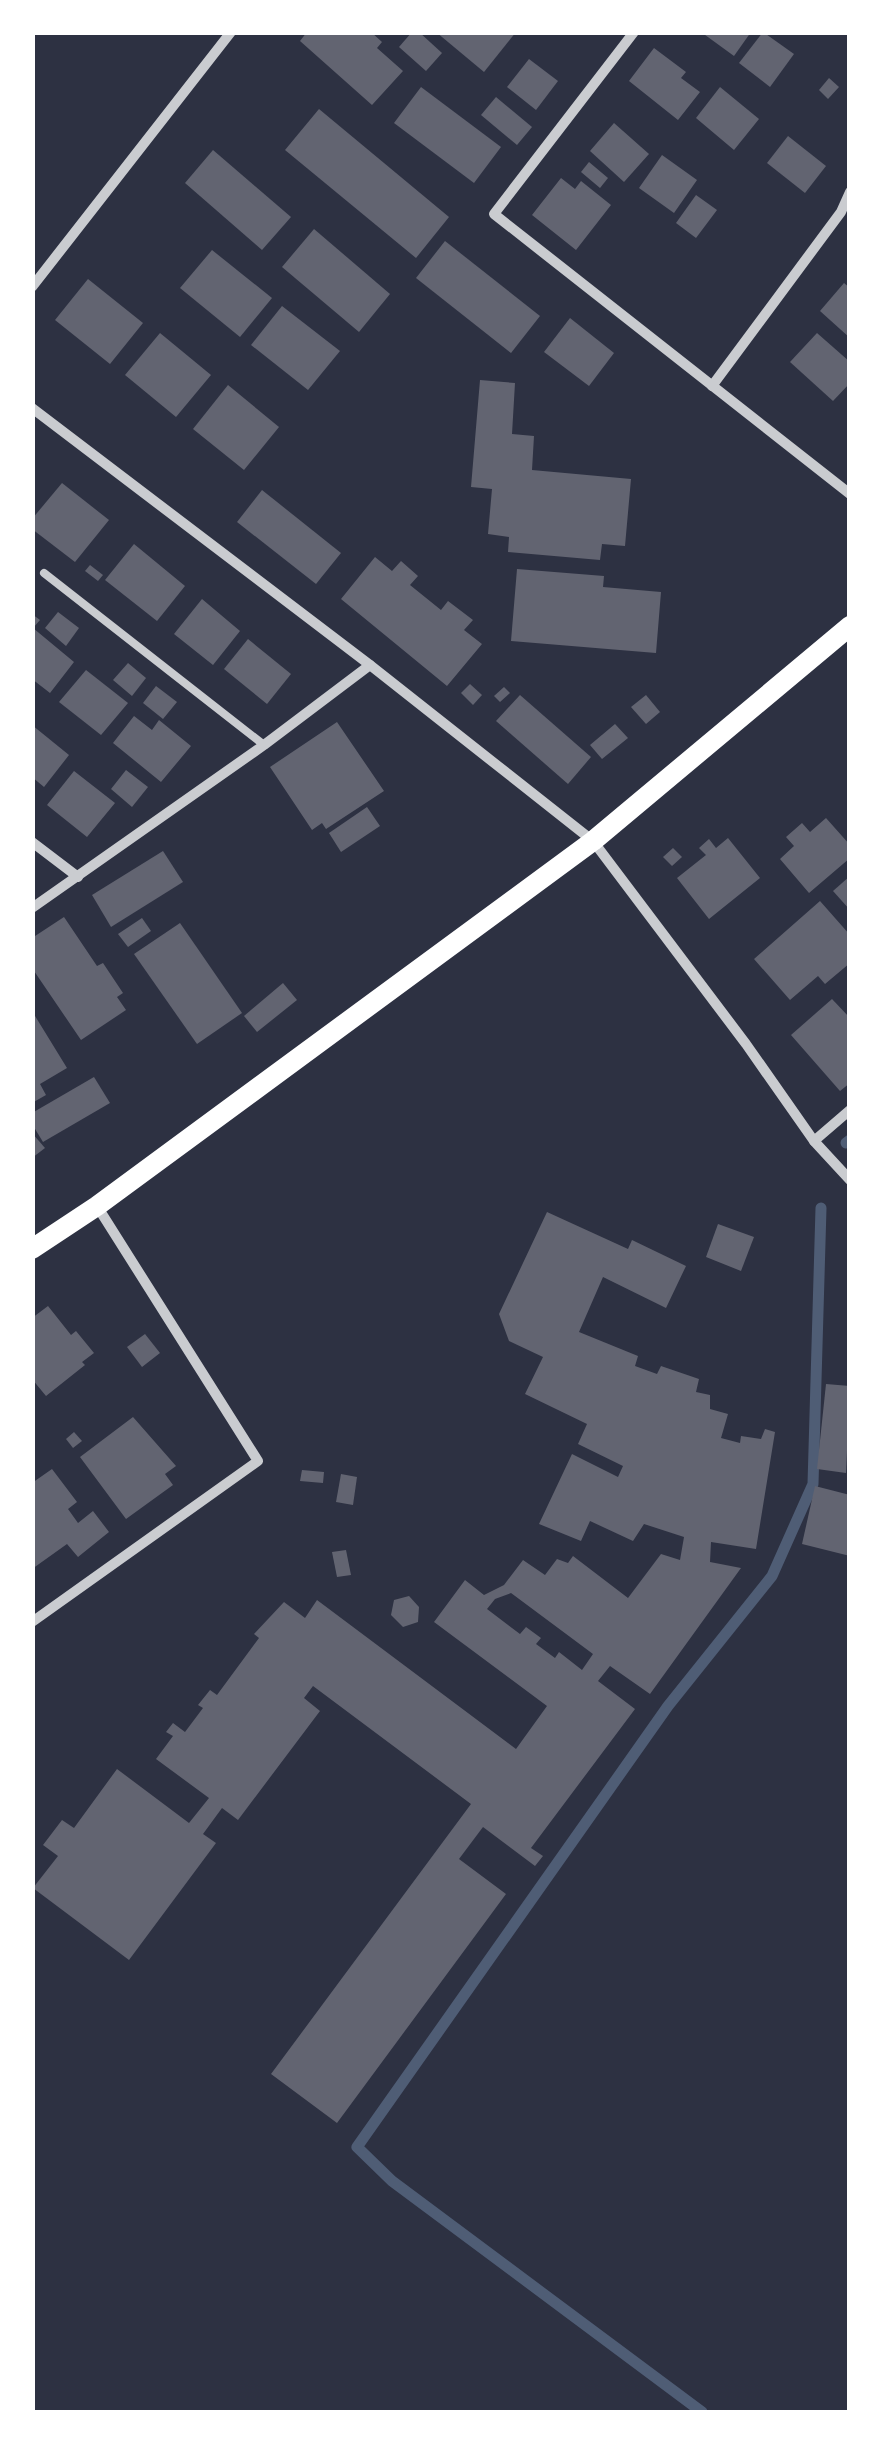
<svg xmlns="http://www.w3.org/2000/svg" width="882" height="2445" font-family="'Asap Condensed',sans-serif">
<rect width="100%" height="100%" fill="#2d3142"/>
<g fill="none" stroke-linecap="round" stroke-linejoin="round">
<g stroke="#4f5d75" stroke-width="11">
<polyline points="846,1143 850,1140"/>
<polyline points="702,2412 392,2181 357,2147 668,1706 772,1576 813,1484 821,1208"/>
</g>
</g>
<g fill="#626471" fill-rule="evenodd">
<polygon points="307,32 371,32 382,42 377,48 403,71 372,105 300,41"/>
<polygon points="412,32 419,32 442,53 426,71 399,47"/>
<polygon points="436,32 516,32 484,72"/>
<polygon points="701,32 751,32 734,56"/>
<polygon points="763,32 794,54 770,87 739,63"/>
<polygon points="654,48 686,72 681,78 700,92 678,120 629,81"/>
<polygon points="529,59 558,81 536,110 507,87"/>
<polygon points="829,78 839,87 828,99 819,90"/>
<polygon points="421,87 501,147 474,183 394,123"/>
<polygon points="720,87 759,119 734,150 696,118"/>
<polygon points="496,97 532,127 517,145 481,115"/>
<polygon points="319,109 449,217 416,258 285,150"/>
<polygon points="614,123 649,154 624,182 590,151"/>
<polygon points="788,136 826,166 805,193 767,163"/>
<polygon points="213,150 291,217 262,250 185,183"/>
<polygon points="662,155 697,180 674,213 639,188"/>
<polygon points="589,162 608,178 600,188 581,172"/>
<polygon points="561,178 575,189 581,181 611,205 576,250 532,215"/>
<polygon points="696,195 717,210 696,238 676,223"/>
<polygon points="314,229 390,294 359,332 282,267"/>
<polygon points="445,241 540,316 511,353 416,278"/>
<polygon points="212,250 272,298 240,337 180,288"/>
<polygon points="88,279 143,323 110,364 55,320"/>
<polygon points="844,283 850,288 850,338 820,311"/>
<polygon points="282,306 340,351 308,390 251,345"/>
<polygon points="570,318 614,353 589,386 544,352"/>
<polygon points="160,333 211,375 176,417 125,375"/>
<polygon points="817,333 850,362 850,383 833,401 790,362"/>
<polygon points="480,380 515,383 512,434 534,436 532,470 631,479 625,546 602,544 600,560 508,552 509,537 488,534 492,489 471,487"/>
<polygon points="228,385 279,427 244,470 193,429"/>
<polygon points="62,483 109,520 75,562 32,529 32,519"/>
<polygon points="262,490 341,553 316,584 237,522"/>
<polygon points="134,544 185,586 157,621 105,580"/>
<polygon points="375,557 392,571 401,561 418,576 410,585 441,610 448,601 473,620 464,630 482,644 447,686 341,599"/>
<polygon points="90,565 103,575 98,581 85,571"/>
<polygon points="517,569 604,576 603,587 661,592 656,653 511,641"/>
<polygon points="202,599 240,631 213,665 174,634"/>
<polygon points="58,612 79,628 66,646 45,628"/>
<polygon points="32,614 40,620 33,628 74,662 50,693 32,679"/>
<polygon points="248,639 291,674 267,704 224,669"/>
<polygon points="128,663 146,678 132,696 113,680"/>
<polygon points="86,670 128,703 101,735 59,702"/>
<polygon points="470,684 482,695 473,705 461,693"/>
<polygon points="156,686 177,702 163,719 143,703"/>
<polygon points="504,687 510,693 500,702 494,696"/>
<polygon points="520,695 591,757 568,784 496,721"/>
<polygon points="646,695 660,712 646,724 631,707"/>
<polygon points="134,716 152,730 159,720 191,746 161,782 113,743"/>
<polygon points="337,722 384,791 326,829 322,823 312,830 270,767"/>
<polygon points="615,724 628,738 602,759 590,745"/>
<polygon points="32,725 69,755 44,787 32,777"/>
<polygon points="126,770 148,787 132,807 111,789"/>
<polygon points="74,771 115,803 87,837 47,805"/>
<polygon points="367,807 380,826 341,852 329,833"/>
<polygon points="826,818 850,845 850,858 809,893 780,859 794,846 786,837 802,823 810,832"/>
<polygon points="728,838 760,878 709,919 677,878 706,855 699,848 709,839 716,848"/>
<polygon points="673,848 682,857 672,866 663,857"/>
<polygon points="163,851 183,882 111,927 92,895"/>
<polygon points="850,876 850,910 833,891"/>
<polygon points="820,901 850,935 850,963 825,984 818,976 790,1000 754,959"/>
<polygon points="64,917 97,966 103,963 123,993 117,997 126,1010 81,1040 32,968 32,938"/>
<polygon points="142,918 151,931 128,947 118,934"/>
<polygon points="180,923 242,1013 197,1044 134,954"/>
<polygon points="283,983 297,1000 257,1032 244,1016"/>
<polygon points="832,999 850,1018 850,1083 840,1091 791,1035"/>
<polygon points="32,1011 67,1068 40,1084 46,1095 32,1103"/>
<polygon points="94,1077 110,1103 43,1142 32,1124 32,1113"/>
<polygon points="32,1133 45,1148 32,1158"/>
<path d="M 547,1212 L 628,1249 L 632,1240 L 686,1266 L 666,1308 L 603,1277 L 579,1332 L 638,1356 L 635,1366 L 657,1374 L 661,1366 L 699,1379 L 696,1392 L 710,1395 L 710,1409 L 728,1414 L 721,1438 L 740,1443 L 741,1436 L 761,1439 L 765,1429 L 775,1432 L 756,1549 L 711,1542 L 710,1562 L 741,1568 L 650,1694 L 610,1666 L 598,1681 L 635,1709 L 531,1848 L 543,1856 L 535,1866 L 483,1827 L 459,1859 L 506,1894 L 337,2123 L 271,2074 L 471,1804 L 313,1686 L 304,1698 L 320,1711 L 238,1820 L 222,1808 L 203,1834 L 216,1843 L 129,1960 L 33,1888 L 58,1856 L 43,1845 L 62,1820 L 74,1828 L 117,1769 L 189,1823 L 209,1798 L 156,1759 L 173,1736 L 166,1732 L 173,1723 L 185,1732 L 203,1708 L 198,1705 L 210,1690 L 217,1695 L 259,1638 L 254,1634 L 284,1602 L 305,1618 L 317,1600 L 516,1749 L 547,1706 L 434,1622 L 465,1580 L 484,1595 L 504,1585 L 523,1560 L 545,1575 L 557,1559 L 568,1563 L 573,1556 L 628,1598 L 661,1554 L 680,1560 L 684,1537 L 644,1524 L 633,1541 L 590,1521 L 581,1541 L 539,1524 L 572,1454 L 618,1477 L 623,1466 L 578,1444 L 587,1424 L 525,1394 L 543,1357 L 509,1341 L 499,1314 ZM 511,1593 L 593,1654 L 582,1670 L 559,1652 L 555,1658 L 536,1644 L 541,1638 L 526,1627 L 520,1634 L 487,1609 L 495,1599 Z"/>
<polygon points="718,1224 754,1237 741,1271 706,1257"/>
<polygon points="48,1306 71,1335 76,1331 94,1353 82,1362 85,1365 46,1396 32,1379 32,1318"/>
<polygon points="145,1334 160,1353 142,1367 127,1347"/>
<polygon points="826,1384 850,1386 846,1473 817,1469"/>
<polygon points="133,1417 176,1466 165,1474 173,1485 126,1519 80,1457"/>
<polygon points="74,1432 82,1441 73,1448 66,1439"/>
<polygon points="52,1469 77,1502 68,1509 78,1523 93,1511 109,1532 78,1557 67,1544 32,1569 32,1483"/>
<polygon points="302,1470 324,1472 323,1483 300,1481"/>
<polygon points="341,1474 357,1477 353,1505 336,1502"/>
<polygon points="815,1486 850,1495 850,1556 802,1544"/>
<polygon points="346,1550 351,1575 337,1577 332,1552"/>
<polygon points="409,1596 419,1607 418,1622 403,1627 391,1615 394,1600"/>
</g>
<g fill="none" stroke-linecap="round" stroke-linejoin="round">
<polyline stroke="#caccd0" stroke-width="8" points="44,573 264,745"/>
<g stroke="#caccd0" stroke-width="10">
<polyline points="634,32 494,214 850,494"/>
<polyline points="32,287 231,32"/>
<polyline points="712,386 841,212 850,192"/>
<polyline points="32,408 370,665 593,841 746,1044 814,1141 850,1180"/>
<polyline points="32,842 78,877"/>
<polyline points="32,908 264,745 370,665"/>
<polyline points="814,1141 850,1110"/>
<polyline points="32,1622 258,1461 97,1206"/>
</g>
<polyline stroke="#fff" stroke-width="20" points="32,1249 97,1206 593,841 850,626"/>
</g>
<rect width="882" height="2445" fill="none" stroke="#ffffff" stroke-width="70"/>
</svg>
